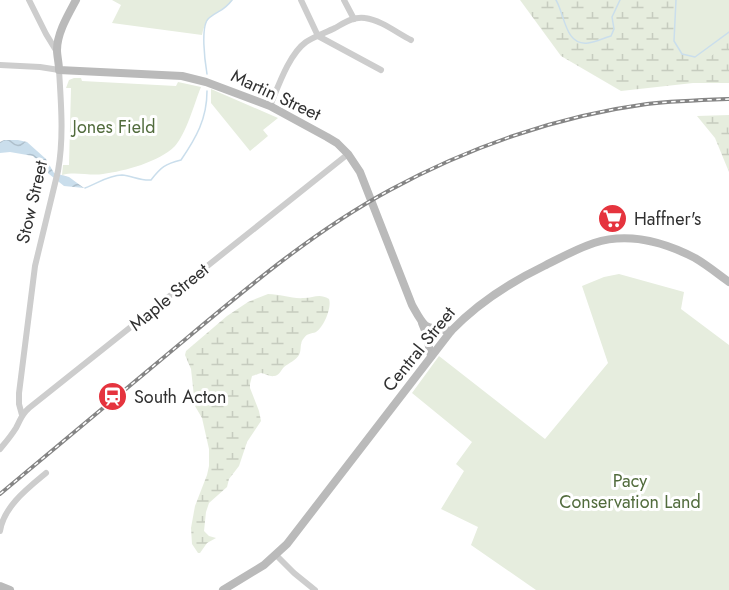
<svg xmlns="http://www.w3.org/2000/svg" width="729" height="590" font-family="Jost,sans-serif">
<defs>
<pattern id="wetland-marsh" width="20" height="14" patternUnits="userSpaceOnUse" patternTransform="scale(1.5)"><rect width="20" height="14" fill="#e6edde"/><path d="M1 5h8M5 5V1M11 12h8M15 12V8" fill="none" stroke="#c6ccbf"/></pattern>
<pattern id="water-waves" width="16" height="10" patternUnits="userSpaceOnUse" patternTransform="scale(1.5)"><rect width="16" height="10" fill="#cadeec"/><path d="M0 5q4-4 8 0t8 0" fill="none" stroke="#aebfcb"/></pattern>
</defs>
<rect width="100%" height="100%" fill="#fff"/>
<g fill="url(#wetland-marsh)">
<polygon points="520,0 729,0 729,83 693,83 621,91 561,56"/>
<polygon points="729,115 729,172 715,138 697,116"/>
<path d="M 268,294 C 280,294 292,299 304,298 C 314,298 319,293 329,299 C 332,307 324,327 316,332 C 311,334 307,333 304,338 C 299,343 302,350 299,355 C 296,360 289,363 284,367 C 281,370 279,376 274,376 C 270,377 264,373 261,373 L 252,376 L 250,384 L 250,388 L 259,411 L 261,421 L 247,442 L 239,466 L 229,479 L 227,487 L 209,503 L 206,512 L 204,531 L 209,536 L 216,538 L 207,543 L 200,553 L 198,553 L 192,544 L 191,528 L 195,506 L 207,475 L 209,466 L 209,449 L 202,418 L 195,406 L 191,369 L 185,355 L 186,351 L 227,316 L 248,302 Z"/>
</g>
<g fill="#e6edde">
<path d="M 112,0 L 233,0 C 219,15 207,11 202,35 L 112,23 L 121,5 Z"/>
<polygon points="673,0 729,0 729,32 716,52 709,58 702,60 685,56 679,52 674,46 676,15"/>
<path d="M 74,78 L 81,78 L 82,81 L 176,86 L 178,82 L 201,87 C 194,104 187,132 175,146 C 159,162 125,171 103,174 C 89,176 75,171 62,175 L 63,165 L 69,165 L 71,88 L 66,88 L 69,80 Z"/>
<polygon points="211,89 278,118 263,130 268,136 250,151 211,103"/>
<polygon points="619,274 684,292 681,309 729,345 729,590 536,590 471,545 478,527 441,509 464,471 456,464 472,442 412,393 439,356 545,439 608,363 582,286 604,277"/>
</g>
<polygon fill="url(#water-waves)" points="4,140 18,140 27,142 46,159 54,173 69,177 84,188 64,186 44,170 37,160 33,156 10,152 0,153 0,142"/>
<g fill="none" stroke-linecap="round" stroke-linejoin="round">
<g stroke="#cadeec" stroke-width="1.5">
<path d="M 556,0 C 565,15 565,46 588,43 C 595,42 604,38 611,36 L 614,29 L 612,17 L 620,0"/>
<polyline points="676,0 674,41 682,54 695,57 729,32"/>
<path d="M 207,74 C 205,62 200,25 209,18 C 219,10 224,11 232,0"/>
<path d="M 85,188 C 97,184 108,175 122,175 C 132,176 141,181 151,180 C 161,167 165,164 181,160 C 196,138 207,119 207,91"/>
</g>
<g stroke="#cdcdcd" stroke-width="6">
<polyline points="29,0 46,34 57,52"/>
<polyline points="301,0 318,36"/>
<polyline points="344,0 354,19"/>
<polyline points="318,36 381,70"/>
<path d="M 0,65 L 40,67 L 59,70 C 61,103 64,138 58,171 L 35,266 L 19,393 L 19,404 L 22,415"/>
<path d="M 270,106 C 278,87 289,54 306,42 C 315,36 325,33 335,28 C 344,23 354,16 365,18 C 381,20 397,33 411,40"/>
<path d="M 0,449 C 6,442 11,436 16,428 C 21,419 21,415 29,408 L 348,154"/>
<path d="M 0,531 C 4,506 28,488 46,473"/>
<polyline points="276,555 294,573 315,590"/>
</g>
<g stroke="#bababa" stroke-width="8">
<path d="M 76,0 C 68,15 57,33 57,50 C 57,56 59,63 59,70 L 182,76 L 206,82 L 270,106 L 327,137 L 337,143 L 348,154 L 360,172 L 412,305 C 426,330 423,327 451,331"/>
<polyline points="422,323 426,333 431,356"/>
<polyline points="0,586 10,590"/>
<path d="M 223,590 L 264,565 L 287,544 L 451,331 C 478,303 509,283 544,266 C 560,258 576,249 594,243 C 628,232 664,242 695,258 C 707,265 718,274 729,282"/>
</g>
<defs>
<path id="rail" d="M 0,494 C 60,444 121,393 181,343 C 248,287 314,231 390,190 C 469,147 558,116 647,104 C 674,101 702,100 729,99"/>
</defs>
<use href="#rail" stroke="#858585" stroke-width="4"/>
<use href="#rail" stroke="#fff" stroke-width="1.5" stroke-dasharray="4.5" stroke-linecap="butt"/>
</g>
<defs>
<symbol id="supermarket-disc" viewBox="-11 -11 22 22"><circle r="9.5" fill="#e5343e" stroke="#fff"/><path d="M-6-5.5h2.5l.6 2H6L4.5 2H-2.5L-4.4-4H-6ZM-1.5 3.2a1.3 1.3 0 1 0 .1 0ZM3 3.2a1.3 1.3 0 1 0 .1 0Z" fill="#fff"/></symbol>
<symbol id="station-disc" viewBox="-11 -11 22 22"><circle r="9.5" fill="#e5343e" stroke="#fff"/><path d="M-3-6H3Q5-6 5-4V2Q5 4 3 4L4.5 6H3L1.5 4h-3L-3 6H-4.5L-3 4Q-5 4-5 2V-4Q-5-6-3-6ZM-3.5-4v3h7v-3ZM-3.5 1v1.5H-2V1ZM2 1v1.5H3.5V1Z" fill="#fff"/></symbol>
</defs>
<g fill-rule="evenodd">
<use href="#supermarket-disc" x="596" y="202" width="33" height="33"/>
<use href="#station-disc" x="96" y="380" width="33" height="33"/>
</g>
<g text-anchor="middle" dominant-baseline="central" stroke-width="6" stroke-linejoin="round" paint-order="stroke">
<g font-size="18" fill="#303030" stroke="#fff">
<text transform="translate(276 95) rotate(25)">Martin Street</text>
<text transform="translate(32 202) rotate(-77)">Stow Street</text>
<text transform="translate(169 297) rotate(-39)">Maple Street</text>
<text transform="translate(419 349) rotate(-51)">Central Street</text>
</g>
<g font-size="18" fill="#526c3d" stroke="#fff">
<text x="114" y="127">Jones Field</text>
<text x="630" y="481">Pacy<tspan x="630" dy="21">Conservation Land</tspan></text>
</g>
<g font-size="18" fill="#303030" stroke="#fff" text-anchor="start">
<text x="634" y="219">Haffner's</text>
<text x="134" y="397">South Acton</text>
</g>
</g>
</svg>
